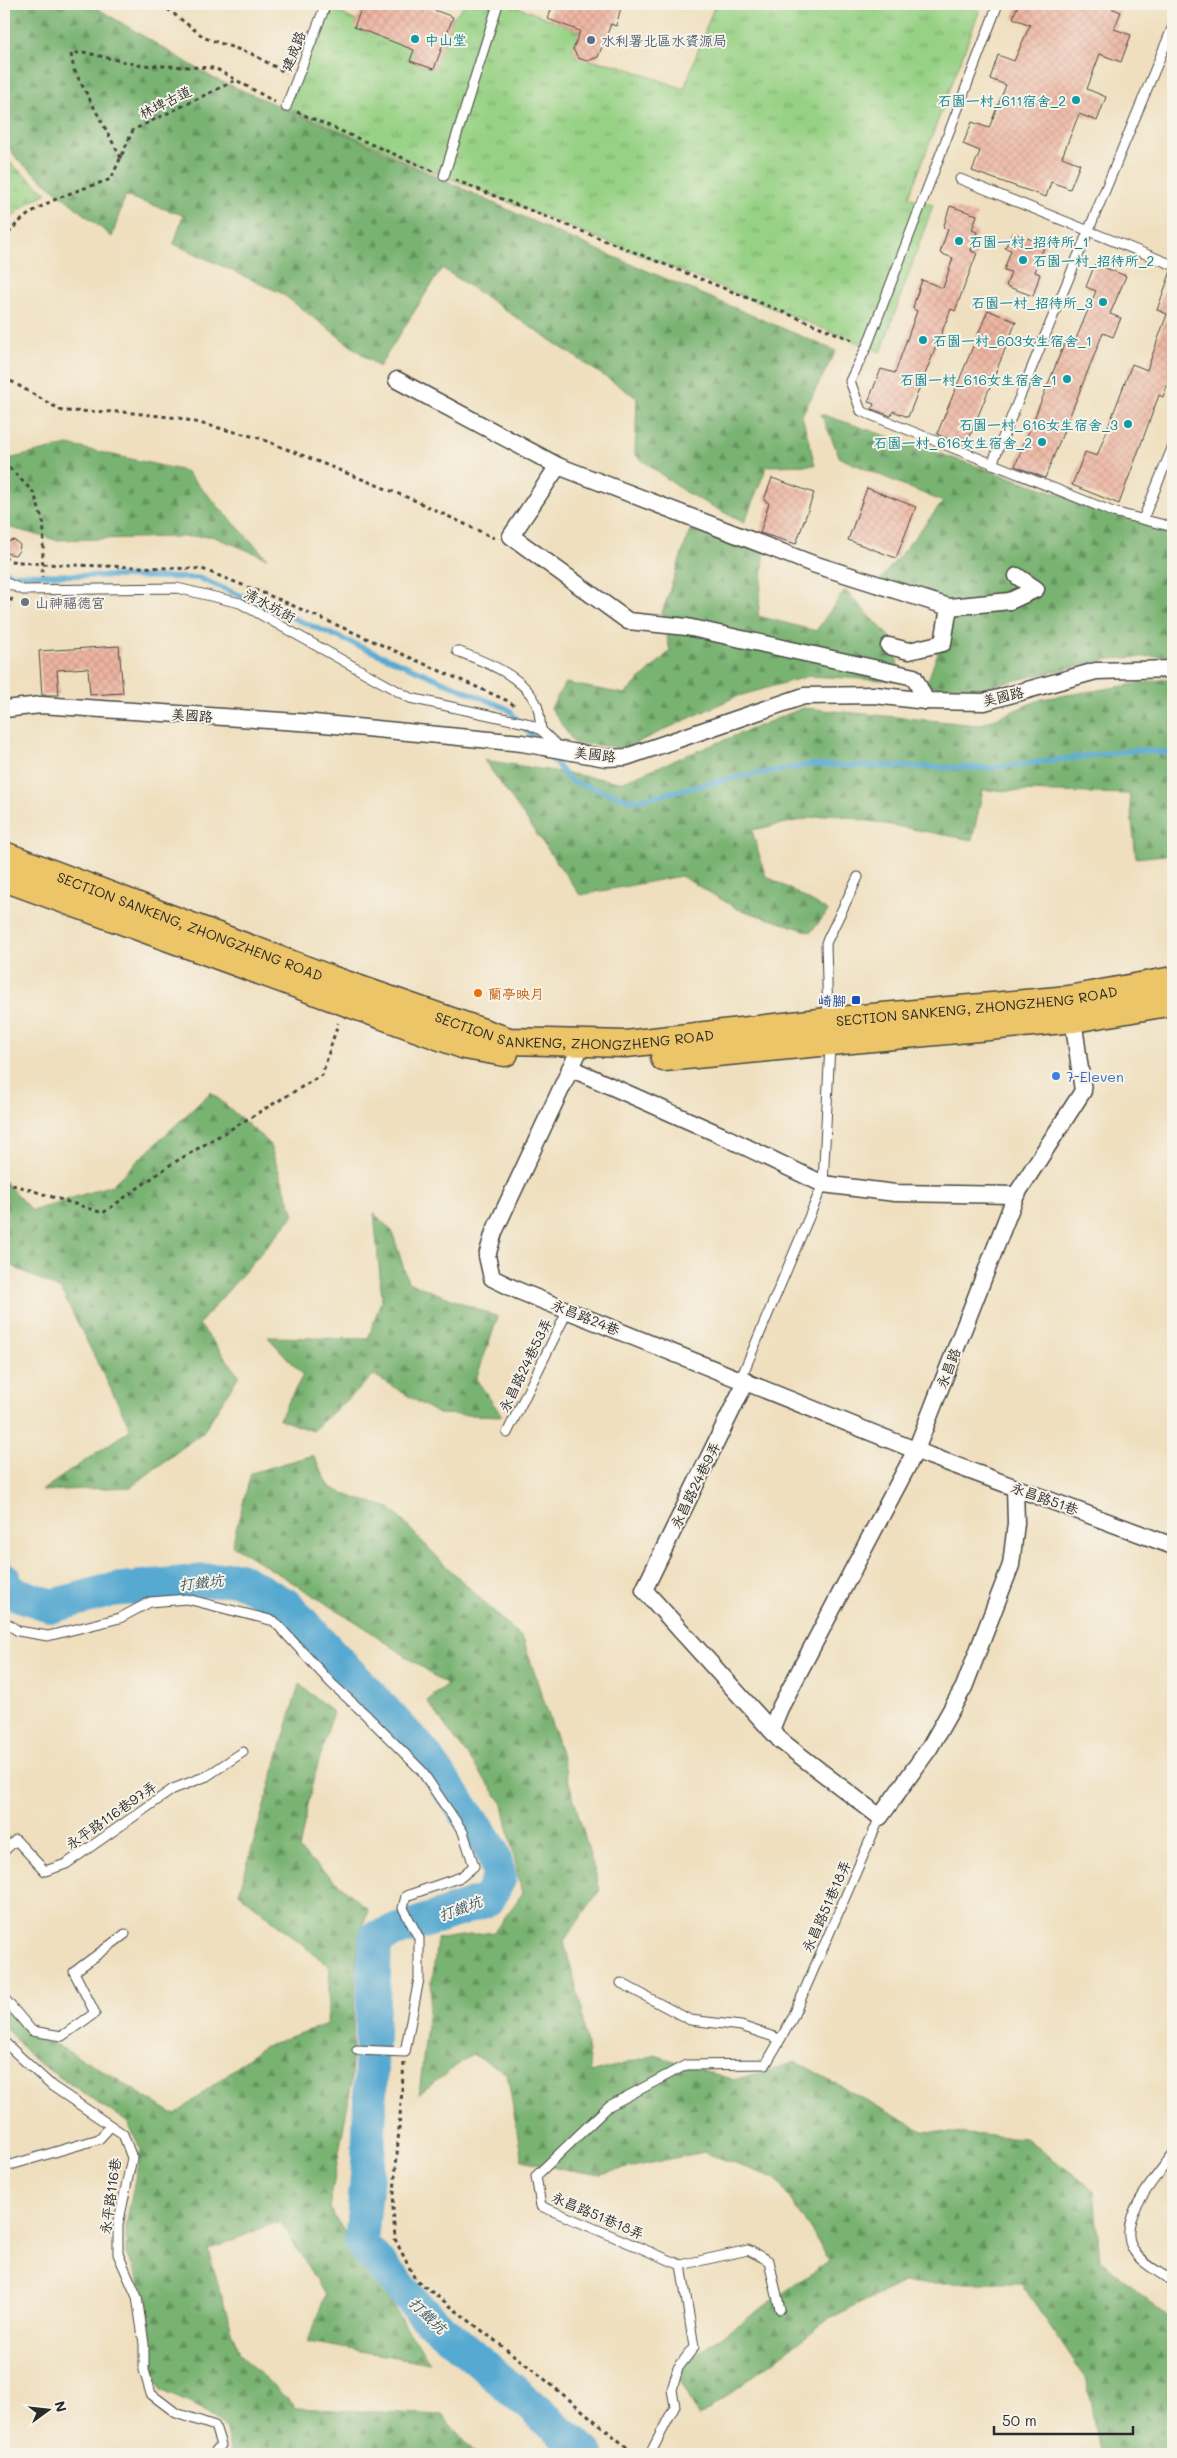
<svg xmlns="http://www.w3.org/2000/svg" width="1177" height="2458" font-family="Mali,'LXGW WenKai TC',sans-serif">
<defs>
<pattern id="grass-tufts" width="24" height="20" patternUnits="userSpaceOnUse" patternTransform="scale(1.25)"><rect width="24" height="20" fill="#97d185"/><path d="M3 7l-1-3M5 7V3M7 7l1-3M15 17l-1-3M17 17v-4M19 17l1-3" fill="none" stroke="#7baa6d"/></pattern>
<pattern id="forest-firs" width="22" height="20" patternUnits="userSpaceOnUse" patternTransform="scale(1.25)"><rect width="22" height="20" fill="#79b372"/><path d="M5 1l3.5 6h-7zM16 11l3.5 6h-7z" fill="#63925e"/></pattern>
<pattern id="wetland-marsh" width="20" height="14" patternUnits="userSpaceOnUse" patternTransform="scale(1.25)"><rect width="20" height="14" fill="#97d185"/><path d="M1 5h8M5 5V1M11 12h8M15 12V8" fill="none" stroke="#7baa6d"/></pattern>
<pattern id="building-cross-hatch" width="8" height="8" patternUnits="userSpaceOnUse" patternTransform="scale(1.25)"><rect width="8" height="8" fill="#eeb4a0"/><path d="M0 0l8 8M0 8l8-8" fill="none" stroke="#cc9b8a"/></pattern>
</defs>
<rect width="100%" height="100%" fill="#f7f3e8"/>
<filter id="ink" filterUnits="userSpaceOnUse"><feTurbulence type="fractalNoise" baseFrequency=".02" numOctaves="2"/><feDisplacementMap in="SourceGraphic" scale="10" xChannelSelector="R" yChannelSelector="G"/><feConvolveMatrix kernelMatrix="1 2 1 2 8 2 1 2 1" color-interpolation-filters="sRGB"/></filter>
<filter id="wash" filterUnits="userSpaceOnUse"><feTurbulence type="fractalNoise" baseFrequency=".0096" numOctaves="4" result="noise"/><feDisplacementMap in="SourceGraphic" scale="20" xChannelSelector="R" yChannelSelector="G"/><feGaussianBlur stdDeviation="1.12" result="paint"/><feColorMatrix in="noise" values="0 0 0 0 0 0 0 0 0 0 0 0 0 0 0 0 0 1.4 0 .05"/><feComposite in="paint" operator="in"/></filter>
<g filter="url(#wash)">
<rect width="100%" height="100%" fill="#efdfbe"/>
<polygon fill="url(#grass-tufts)" stroke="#617e58" points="466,4 510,4 580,31 573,49 578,58 618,65 684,89 715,4 982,4 909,197 933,205 881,352 432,171 286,107 326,6 414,50 411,61 433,69 453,17"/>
<g fill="url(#forest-firs)" stroke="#526f4e">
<polygon points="4,4 90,4 213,78 354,138 558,233 836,351 802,415 815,465 767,466 744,523 685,492 635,455 637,398 442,268 379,367 281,293 174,244 183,215 125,196 112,237 18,160 4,141"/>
<polygon points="821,414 1173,532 1173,655 1110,659 985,687 926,686 951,615 880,580 943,502 840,458"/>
<polygon points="68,445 185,471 267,558 212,536 56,540 4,526 4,460"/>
<polygon points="690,530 765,549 758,616 816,631 845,590 893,640 901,681 809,676 735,697 625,748 574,743 551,708 565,683 625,694 670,651 662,613"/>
<polygon points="1173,678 1173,854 1136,858 1129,794 983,790 972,840 831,814 752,830 765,875 828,911 811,932 738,909 681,876 580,895 484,760 621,782 803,708 979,725 1042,699"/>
<polygon points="211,1092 269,1143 294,1215 199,1324 239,1375 203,1432 131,1487 41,1491 131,1429 61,1290 4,1262 4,1181 32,1211 112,1185"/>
<polygon points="374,1213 392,1231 408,1282 498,1317 476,1379 502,1416 438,1414 374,1375 312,1431 279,1419 303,1375 268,1337 368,1339 382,1298"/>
<polygon points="313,1455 330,1487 355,1498 390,1508 443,1563 523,1639 557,1740 600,1890 564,1941 580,2002 591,2073 655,2055 734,2080 797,2062 922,2131 1025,2138 1094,2190 1100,2260 1173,2322 1173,2454 1099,2454 1087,2381 1021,2283 903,2283 830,2318 699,2417 675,2369 830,2260 777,2179 703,2152 600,2174 569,2171 522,2160 507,2073 472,2054 419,2094 437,1939 494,1932 522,1894 503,1804 427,1701 447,1685 361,1625 232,1545 251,1473"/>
<polygon points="299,1684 333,1712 312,1785 299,1850 368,1909 357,1948 351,2086 329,2208 430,2363 308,2342 325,2295 280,2221 208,2250 239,2354 297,2408 442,2415 476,2454 231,2454 225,2427 202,2409 161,2390 154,2373 148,2300 126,2253 126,2224 141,2149 127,2122 34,2060 4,2026 4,2008 29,2034 54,2044 87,2061 175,2115 262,2047 327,2024 330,1967 239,1893"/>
</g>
<polygon fill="url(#wetland-marsh)" stroke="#617e58" points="4,155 12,165 47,193 30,202 4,224"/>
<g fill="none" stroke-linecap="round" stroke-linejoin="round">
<g stroke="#56a9d1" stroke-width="5.5">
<polyline points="4,569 10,574 199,578 508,709 536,741"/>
<polyline points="544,750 570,781 634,801 737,777 809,765 989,768 1137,750 1173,753"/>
</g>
<polyline stroke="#56a9d1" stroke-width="34" points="4,1579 8,1591 52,1606 112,1590 237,1578 286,1605 422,1751 492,1850 500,1877 488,1900 375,1938 368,2165 361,2243 424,2314 587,2454"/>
</g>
<g id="blocks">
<g fill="url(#building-cross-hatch)">
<polygon points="363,4 418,4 453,17 434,69 410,61 414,50 354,27"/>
<polygon points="553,4 622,4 616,26 611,24 598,57 587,61 578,58 573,49 580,31 548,19"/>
<polygon points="1018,4 1101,4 1121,12 1114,29 1131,35 1121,62 1100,54 1087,89 1106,97 1097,121 1079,114 1062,157 1080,164 1070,189 1051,182 1046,197 972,171 980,151 963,144 972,122 989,128 1006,85 990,79 998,55 1014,61 1030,25 1013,18"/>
<polygon points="950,206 977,215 972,230 977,232 971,251 977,253 955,311 951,309 908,417 893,411 891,416 872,409 874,404 868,402 881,369 895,373 917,311 913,309 915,300 922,280 943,288 953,258 940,253 948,229 943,228"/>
<polygon points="1012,233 1045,244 1035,272 1040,274 1033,296 1006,286 1011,272 1004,270 1011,250 1005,248"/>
<polygon points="1095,264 1126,276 1110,314 1121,318 1113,337 1103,333 1045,478 1015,466 1065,342 1073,346 1096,291 1086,287"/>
<polygon points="1171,271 1173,271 1173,368 1163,397 1159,395 1119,504 1072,485 1085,452 1097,456 1132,364 1147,370 1167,314 1157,310"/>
<polygon points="988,310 1016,322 966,446 937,434"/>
<polygon points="772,478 814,493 796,544 760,533 769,503 764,500"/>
<polygon points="867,488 916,507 896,558 848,540"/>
<polygon points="14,540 20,545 19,551 15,555 5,553 7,542"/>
<polygon points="119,646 123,693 90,695 88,668 57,670 59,695 42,695 39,651"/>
</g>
</g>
</g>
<g filter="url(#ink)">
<use href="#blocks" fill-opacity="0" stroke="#484641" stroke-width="1"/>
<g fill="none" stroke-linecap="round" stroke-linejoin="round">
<defs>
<g id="service">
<polyline points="998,4 867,346 850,381 861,411 1113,512 1173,527"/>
<polyline points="286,107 326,4"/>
<polyline points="444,176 498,4"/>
<polyline points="960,179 1173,265"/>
<polyline points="992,464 1173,26"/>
<polyline points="1143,519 1173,446"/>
<polyline points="4,582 23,590 177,588 240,603 410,698 526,723 541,730 559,747"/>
<path d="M 457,651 C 485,662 521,674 536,703 C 540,711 540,722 541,730"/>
<polyline points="828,1020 826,943 858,877"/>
<polyline points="741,1378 823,1184 830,1045"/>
<polyline points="507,1433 568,1310"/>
<polyline points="4,1621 18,1631 48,1636 120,1618 150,1602 187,1599 274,1621 332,1684 365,1714 421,1770 463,1832 474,1866 461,1877 406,1896 403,1908 419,1938 419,1979 405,2052 357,2050"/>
<polyline points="4,1851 16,1840 45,1871 66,1864 173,1789 207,1776 243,1752"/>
<polyline points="621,1983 690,2020 741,2026 780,2039"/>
<polyline points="4,1998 32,2031 62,2036 95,2013 74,1972 125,1934"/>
<polyline points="4,2042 52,2086 123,2134 132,2158 118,2225 118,2254 137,2297 144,2344 144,2370 151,2394 176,2413 215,2426 221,2445 213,2454"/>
<path d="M 1173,2154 C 1157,2177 1114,2221 1134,2251 C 1142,2264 1161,2273 1173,2282"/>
<polyline points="4,2167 99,2139 111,2126"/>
<polyline points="780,2309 769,2261 748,2250 681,2265 541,2206 536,2176 609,2106 686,2065 766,2064 792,2019 880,1817"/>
<polyline points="650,2454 675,2406 672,2390 678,2368 694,2347 681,2265"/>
</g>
<g id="minor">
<polyline points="397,380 558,466 511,536 628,621 687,627 914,677 926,701"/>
<polyline points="558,466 813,564 949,607 943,643 909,651 889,646"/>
<polyline points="949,607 1010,601 1036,589 1017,576"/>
<polyline points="4,709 41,705 314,723 522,743 606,758 626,757 804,696 875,695 926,701 984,702 1096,671 1173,669"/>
<polyline points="582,1044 494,1232 487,1256 492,1278 519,1291 930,1456 1173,1546"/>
<polyline points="570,1068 723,1136 823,1184 895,1193 1016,1195"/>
<polyline points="746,1381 644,1590 781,1741 880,1817 930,1747 964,1687 1011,1565 1016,1523 1015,1488"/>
<polyline points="771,1730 780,1708 916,1450 1016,1195 1083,1091 1072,1011"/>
</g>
<g id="primary">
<path id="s1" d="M 4,855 L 331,979 L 509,1041 L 626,1044 L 828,1021 L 1069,999 L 1173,980"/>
<polyline points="4,878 465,1046 505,1053"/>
<polyline points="664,1058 1074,1019 1173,1002"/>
</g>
</defs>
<use href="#service" stroke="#484641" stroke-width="11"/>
<use href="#minor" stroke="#484641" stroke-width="19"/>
<use href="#primary" stroke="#484641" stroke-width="29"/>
<g stroke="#484641" stroke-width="3" stroke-dasharray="4 4" stroke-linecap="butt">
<polyline points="161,4 205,38 252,54 286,73"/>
<polyline points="297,112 433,171"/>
<polyline points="121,158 74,70 71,54 83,52 138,65 215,68 236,80"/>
<polyline points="455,180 855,341"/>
<path d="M 4,240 C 26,204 75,192 111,179 L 133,130 L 236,80 L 275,102"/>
<polyline points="4,377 62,411 123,412 179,418 259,438 414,500 494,538"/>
<polyline points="4,462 34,493 44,525 42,577"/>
<polyline points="4,557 10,561 42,564 202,569 278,599 508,701 515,706"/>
<polyline points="4,616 12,598"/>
<polyline points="4,1184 18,1186 103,1213 170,1165 322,1075 338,1023"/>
<polyline points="404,2063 393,2207 395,2239 415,2279 537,2373 635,2454"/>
</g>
<use href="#service" stroke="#fff" stroke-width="9"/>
<use href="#minor" stroke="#fff" stroke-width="16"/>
<use href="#primary" stroke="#edc569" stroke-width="26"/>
</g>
</g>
<g fill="#0f9aa8" stroke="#f7f3e8" stroke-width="2">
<circle cx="415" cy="39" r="5"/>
<circle cx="1076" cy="100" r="5"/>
<circle cx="959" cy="241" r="5"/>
<circle cx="1023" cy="260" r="5"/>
<circle cx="1103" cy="302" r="5"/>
<circle cx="923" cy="340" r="5"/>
<circle cx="1067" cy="379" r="5"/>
<circle cx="1128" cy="424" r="5"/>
<circle cx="1042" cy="442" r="5"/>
</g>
<circle fill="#5c6f8a" stroke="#f7f3e8" stroke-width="2" cx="591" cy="40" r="5"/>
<circle fill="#6b7280" stroke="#f7f3e8" stroke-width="2" cx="25" cy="602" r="5"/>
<circle fill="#e8710a" stroke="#f7f3e8" stroke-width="2" cx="478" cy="993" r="5"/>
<rect fill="#1a4fb4" stroke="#f7f3e8" stroke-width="2" x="851" y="995" width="10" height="10" rx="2.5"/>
<circle fill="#3f7fe0" stroke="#f7f3e8" stroke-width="2" cx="1056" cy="1076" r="5"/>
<g text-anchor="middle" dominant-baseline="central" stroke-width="4" stroke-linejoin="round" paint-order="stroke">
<g font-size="14" fill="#0d838f" stroke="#f7f3e8" text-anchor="end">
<text x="425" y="39" text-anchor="start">中山堂</text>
<text x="1066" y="100">石園一村_611宿舍_2</text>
<text x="969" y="241" text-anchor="start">石園一村_招待所_1</text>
<text x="1033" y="260" text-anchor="start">石園一村_招待所_2</text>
<text x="1093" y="302">石園一村_招待所_3</text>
<text x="933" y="340" text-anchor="start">石園一村_603女生宿舍_1</text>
<text x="1057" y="379">石園一村_616女生宿舍_1</text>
<text x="1118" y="424">石園一村_616女生宿舍_3</text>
<text x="1032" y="442">石園一村_616女生宿舍_2</text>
</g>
<g font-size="14" fill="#4e5e75" stroke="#f7f3e8" text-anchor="start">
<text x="601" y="40">水利署北區水資源局</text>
</g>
<g font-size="14" fill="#2b2b2b" stroke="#f7f3e8">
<text transform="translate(293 51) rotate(-69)">建成路</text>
<text transform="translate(165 102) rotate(-26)">林埤古道</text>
<text transform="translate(270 605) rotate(28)">清水坑街</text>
<text transform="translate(1003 696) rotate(-13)">美國路</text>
<text transform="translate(192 715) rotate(4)">美國路</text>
<text transform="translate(595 754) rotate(7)">美國路</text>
<text stroke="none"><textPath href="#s1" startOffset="199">SECTION SANKENG, ZHONGZHENG ROAD</textPath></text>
<text stroke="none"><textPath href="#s1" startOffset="1008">SECTION SANKENG, ZHONGZHENG ROAD</textPath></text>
<text stroke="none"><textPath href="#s1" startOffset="602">SECTION SANKENG, ZHONGZHENG ROAD</textPath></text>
<text transform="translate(586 1317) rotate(22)">永昌路24巷</text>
<text transform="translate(525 1365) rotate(-64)">永昌路24巷53弄</text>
<text transform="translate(948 1368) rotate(-69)">永昌路</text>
<text transform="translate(695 1485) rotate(-64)">永昌路24巷9弄</text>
<text transform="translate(1045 1498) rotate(20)">永昌路51巷</text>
<text transform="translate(111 1815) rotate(-35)">永平路116巷97弄</text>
<text transform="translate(826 1906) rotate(-66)">永昌路51巷18弄</text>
<text transform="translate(110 2196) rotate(-82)">永平路116巷</text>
<text transform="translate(598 2215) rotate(23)">永昌路51巷18弄</text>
</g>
<g font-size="14" fill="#5b616d" stroke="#f7f3e8" text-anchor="start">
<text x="35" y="602">山神福德宮</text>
</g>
<g font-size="14" fill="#c56008" stroke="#f7f3e8" text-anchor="start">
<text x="488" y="993">蘭亭映月</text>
</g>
<g font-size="14" fill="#164399" stroke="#f7f3e8" text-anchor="end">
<text x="846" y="1000">崎腳</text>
</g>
<g font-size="14" fill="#366cbe" stroke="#f7f3e8" text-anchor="start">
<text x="1066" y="1076">7-Eleven</text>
</g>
<g font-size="15" font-style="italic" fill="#3a5765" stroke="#f7f3e8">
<text transform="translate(201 1582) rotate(-6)">打鐵坑</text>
<text transform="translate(460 1908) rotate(-20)">打鐵坑</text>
<text transform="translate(428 2315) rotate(44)">打鐵坑</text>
</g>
</g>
<rect width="1177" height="2458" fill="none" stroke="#f7f3e8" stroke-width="20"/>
<g transform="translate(48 2410) rotate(75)" stroke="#f7f3e8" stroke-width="4" paint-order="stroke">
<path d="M0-4L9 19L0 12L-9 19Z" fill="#2b2b2b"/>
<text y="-8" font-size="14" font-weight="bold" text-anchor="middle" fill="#2b2b2b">N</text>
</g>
<path d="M994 2426v8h139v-8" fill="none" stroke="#2b2b2b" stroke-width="2.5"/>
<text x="1002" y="2426" font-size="15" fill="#2b2b2b" stroke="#f7f3e8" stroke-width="4" paint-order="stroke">50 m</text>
</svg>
